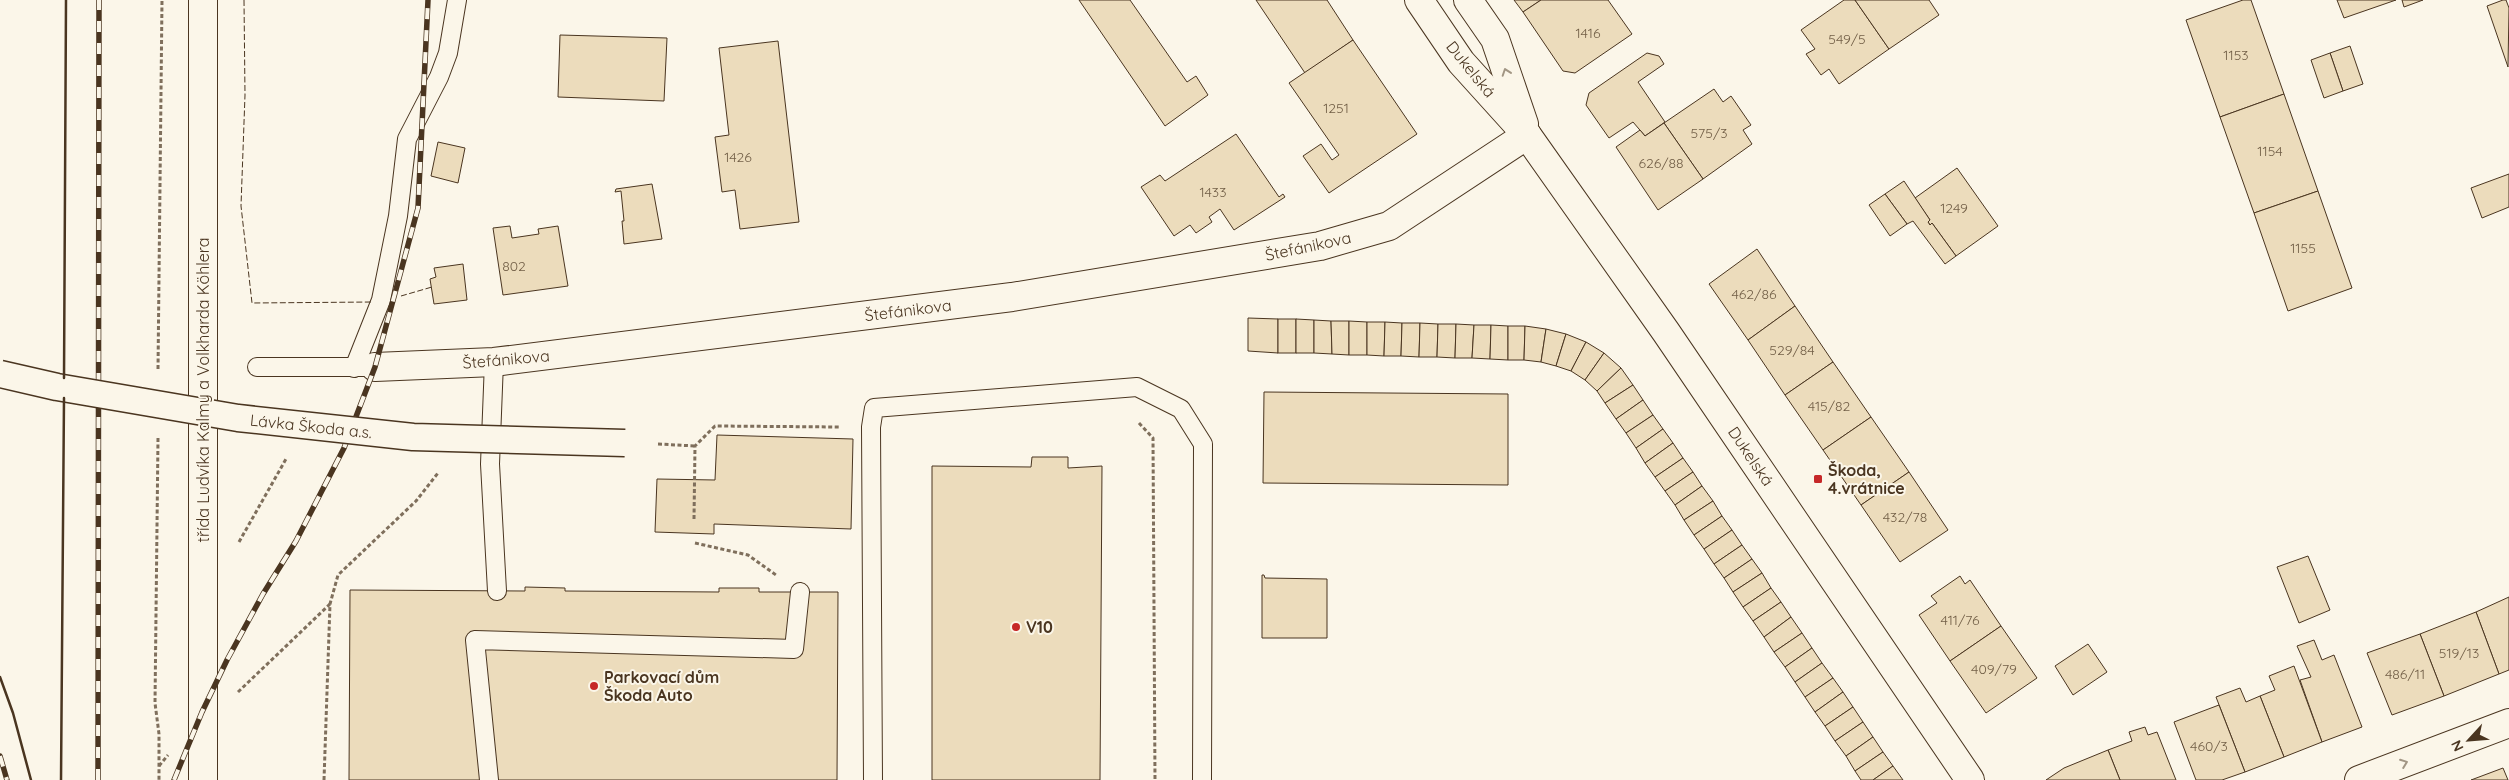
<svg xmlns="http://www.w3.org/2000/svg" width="2509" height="780" font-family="Quicksand,sans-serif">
<rect width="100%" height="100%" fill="#fbf6e9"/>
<g fill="#ecdcbc" stroke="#4a3520">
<polygon points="1079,0 1130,0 1187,82 1196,76 1208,95 1165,126"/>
<polygon points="1256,0 1327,0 1353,40 1305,73"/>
<polygon points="1514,0 1541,0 1523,12"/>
<polygon points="1541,0 1608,0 1632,34 1575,73 1563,71 1523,12"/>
<polygon points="1844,0 1855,0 1889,49 1839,84 1829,69 1821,75 1806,54 1815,49 1801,30"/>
<polygon points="1855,0 1929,0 1939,15 1889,49"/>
<polygon points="2243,0 2251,0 2284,94 2220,117 2186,20"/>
<polygon points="2337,0 2396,0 2344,18"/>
<polygon points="2402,0 2423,0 2404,7"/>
<polygon points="2503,0 2506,0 2509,8 2508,67 2487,6"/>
<polygon points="560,35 667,38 664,101 558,97"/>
<polygon points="1353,40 1417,134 1329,193 1303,156 1321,144 1332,160 1339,155 1289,83"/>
<polygon points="778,41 799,222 740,229 735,190 722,192 715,137 729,135 719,48"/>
<polygon points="2350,46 2363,84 2343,91 2330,53"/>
<polygon points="1647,53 1659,56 1664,64 1638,82 1665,122 1645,136 1633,122 1609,138 1586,105 1589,93"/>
<polygon points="2330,53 2343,91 2324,98 2311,60"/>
<polygon points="1714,89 1723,102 1731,96 1751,125 1743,130 1752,144 1703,179 1664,123"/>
<polygon points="2284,94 2318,191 2254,213 2220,117"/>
<polygon points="1664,123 1703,179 1658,210 1616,147 1640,130 1645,136"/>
<polygon points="1236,134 1279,197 1283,194 1285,197 1234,230 1220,209 1209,217 1212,222 1196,233 1190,225 1174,236 1141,187 1160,175 1165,181"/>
<polygon points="438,142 465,148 458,183 431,176"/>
<polygon points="1957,168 1998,226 1956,256 1932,223 1930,225 1928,222 1930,220 1915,198"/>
<polygon points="2509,174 2509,207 2482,218 2471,188"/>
<polygon points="1904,181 1930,220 1928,222 1930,225 1932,223 1956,256 1945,264 1913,221 1907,224 1885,194"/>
<polygon points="652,184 662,239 624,244 622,221 624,221 621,191 615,192 616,189"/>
<polygon points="2318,191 2352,288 2288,311 2254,213"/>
<polygon points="1885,194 1907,224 1890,236 1869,205"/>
<polygon points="510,226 512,238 539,234 538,229 558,226 568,286 503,295 493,228"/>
<polygon points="1757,249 1795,306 1748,340 1709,284"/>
<polygon points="463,264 467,300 434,304 430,279 436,277 434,268"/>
<polygon points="1795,306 1833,362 1785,395 1748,340"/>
<polygon points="1248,318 1278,319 1278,353 1248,351"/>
<rect x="1278" y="319" width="18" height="34"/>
<polygon points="1296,319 1314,320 1314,353 1296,353"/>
<polygon points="1314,320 1331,321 1332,354 1314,353"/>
<polygon points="1331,321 1349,321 1349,355 1332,354"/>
<polygon points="1349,321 1367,322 1367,355 1349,355"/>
<polygon points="1367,322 1385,322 1384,356 1367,355"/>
<polygon points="1385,322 1402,323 1401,356 1384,356"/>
<polygon points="1402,323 1420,323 1419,357 1401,356"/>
<polygon points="1420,323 1438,324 1437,357 1419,357"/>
<polygon points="1438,324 1456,324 1455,358 1437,357"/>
<polygon points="1456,324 1474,325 1472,358 1455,358"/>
<polygon points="1474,325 1491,325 1490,359 1472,358"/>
<polygon points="1491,325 1508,326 1508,360 1490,359"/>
<polygon points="1508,326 1525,326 1524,360 1508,360"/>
<polygon points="1525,326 1546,329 1541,362 1524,360"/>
<polygon points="1546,329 1566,334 1556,366 1541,362"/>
<polygon points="1566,334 1586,342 1571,371 1556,366"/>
<polygon points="1586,342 1604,353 1585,380 1571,371"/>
<polygon points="1604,353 1621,368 1597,391 1585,380"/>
<polygon points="1833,362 1871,417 1823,450 1785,395"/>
<polygon points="1621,368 1633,385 1605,403 1597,391"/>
<polygon points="1633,385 1643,400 1616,419 1605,403"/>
<polygon points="1264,392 1508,394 1508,485 1263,483"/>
<polygon points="1643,400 1653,415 1626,433 1616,419"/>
<polygon points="1653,415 1663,429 1636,448 1626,433"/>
<polygon points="1871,417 1909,472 1861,505 1823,450"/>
<polygon points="1663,429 1673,443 1645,463 1636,448"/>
<polygon points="717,435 853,439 851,529 714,524 714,534 655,532 657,479 715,480"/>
<polygon points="1673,443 1683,458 1655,477 1645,463"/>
<polygon points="1032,457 1068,457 1068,468 1102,466 1100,780 932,780 932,466 1031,467"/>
<polygon points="1683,458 1693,472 1665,491 1655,477"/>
<polygon points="1693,472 1702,486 1675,505 1665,491"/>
<polygon points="1909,472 1948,530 1900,562 1861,505"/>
<polygon points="1702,486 1713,501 1684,520 1675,505"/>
<polygon points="1713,501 1722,516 1694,535 1684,520"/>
<polygon points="1722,516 1732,530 1704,549 1694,535"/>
<polygon points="1732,530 1742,545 1714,564 1704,549"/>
<polygon points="1742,545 1752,559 1724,578 1714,564"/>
<polygon points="2308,556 2330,610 2299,623 2277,567"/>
<polygon points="1752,559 1762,573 1733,592 1724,578"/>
<polygon points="1762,573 1771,588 1743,607 1733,592"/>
<polygon points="1262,575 1264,575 1265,578 1327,579 1327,638 1262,638"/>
<polygon points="1960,576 1965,584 1970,580 2001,626 1950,661 1919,615 1937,603 1931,596"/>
<polygon points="525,587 565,588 565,591 719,592 719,588 759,588 759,592 838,592 837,780 349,780 350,590 525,591"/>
<polygon points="1771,588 1781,602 1753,621 1743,607"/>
<polygon points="2509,597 2509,670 2499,674 2476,612"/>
<polygon points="1781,602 1791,617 1764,637 1753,621"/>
<polygon points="2476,612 2499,674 2444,696 2420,634"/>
<polygon points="1791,617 1802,633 1774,652 1764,637"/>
<polygon points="2001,626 2037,678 1986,713 1950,661"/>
<polygon points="1802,633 1812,648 1785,667 1774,652"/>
<polygon points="2420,634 2444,696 2392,715 2367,653"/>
<polygon points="2314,640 2322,660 2334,655 2362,727 2322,742 2300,680 2311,677 2297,646"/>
<polygon points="2088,644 2107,672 2073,695 2055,666"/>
<polygon points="1812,648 1822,663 1795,682 1785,667"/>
<polygon points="1822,663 1833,678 1805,697 1795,682"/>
<polygon points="2294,666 2322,742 2284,757 2260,696 2275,690 2269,676"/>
<polygon points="1833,678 1843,692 1815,712 1805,697"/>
<polygon points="2240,688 2246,702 2260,696 2284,757 2245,772 2216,697"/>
<polygon points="1843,692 1853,707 1825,726 1815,712"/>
<polygon points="2219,705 2245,772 2222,780 2196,780 2174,722"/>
<polygon points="1853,707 1863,722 1835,741 1825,726"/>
<polygon points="1863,722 1873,737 1846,756 1835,741"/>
<polygon points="2145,727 2148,735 2157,732 2176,780 2120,780 2108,750 2132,741 2129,732"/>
<polygon points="1873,737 1883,752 1855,771 1846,756"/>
<polygon points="2108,750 2120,780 2046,780 2064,768"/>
<polygon points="1883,752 1893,766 1873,780 1861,780 1855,771"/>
<polygon points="1893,766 1903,780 1873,780"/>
<polygon points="2503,768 2508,780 2471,780"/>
</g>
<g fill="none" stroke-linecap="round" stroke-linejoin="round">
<defs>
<g id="service">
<polyline points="494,362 490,464 497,591"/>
<polyline points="257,367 364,367"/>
<polyline points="354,368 381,300 398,216 407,139 439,77 448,53 457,0"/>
<polyline points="489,780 475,640 794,649 800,592"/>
<polyline points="873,780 871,427 874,408 1137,387 1181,409 1203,444 1202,780"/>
</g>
<g id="minor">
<polyline points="1419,0 1461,62 1527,135 1666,332 1970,780"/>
<polyline points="1468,0 1495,39 1524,124"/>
<polyline points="375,367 494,362 1012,297 1320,246 1389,226 1527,135"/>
<polyline points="2359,780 2509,723"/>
</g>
<polyline id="tertiary" points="203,0 203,780"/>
</defs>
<use href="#service" stroke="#4a3520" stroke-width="20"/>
<use href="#minor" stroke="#4a3520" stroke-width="30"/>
<use href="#tertiary" stroke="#4a3520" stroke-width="30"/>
<g stroke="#7f6f5c" stroke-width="3" stroke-dasharray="4 2.5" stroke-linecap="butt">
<polyline points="158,369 162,0"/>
<polyline points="1139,423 1153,438 1155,780"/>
<polyline points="158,438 155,703 159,734 159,780"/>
<polyline points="658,444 695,446"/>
<polyline points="694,519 695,446 715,426 841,427"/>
<polyline points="239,542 286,459"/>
<polyline points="695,543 748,555 776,575"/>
<polyline points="238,692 330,604"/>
<polyline points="159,766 168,755"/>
<polyline points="324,780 330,604 338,575 416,501 438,473"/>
</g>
<use href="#service" stroke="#fbf6e9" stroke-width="18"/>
<use href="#minor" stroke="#fbf6e9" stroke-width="28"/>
<use href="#tertiary" stroke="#fbf6e9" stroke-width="28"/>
<defs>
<g id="rail">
<polyline points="0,756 7,780"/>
<polyline points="98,780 99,0"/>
<polyline points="174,780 202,712 227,660 263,594 296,541 344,448 375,367 418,208 428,0"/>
</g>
</defs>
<use href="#rail" stroke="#4a3520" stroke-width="5.5"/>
<use href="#rail" stroke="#fbf6e9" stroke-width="4" stroke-dasharray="11" stroke-linecap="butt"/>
<defs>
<polyline id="pedestrian-bridge" points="0,374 57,387 238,418 413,437 625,443"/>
</defs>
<use href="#pedestrian-bridge" stroke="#4a3520" stroke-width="29" stroke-linecap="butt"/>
<use href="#pedestrian-bridge" stroke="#fbf6e9" stroke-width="26"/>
<g stroke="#4a3520" stroke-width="1" stroke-dasharray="6 2.5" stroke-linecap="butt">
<polyline points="244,0 245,95 241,206 252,303 373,302"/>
<polyline points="401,296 432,287"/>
</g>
<g stroke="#4a3520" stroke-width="2.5">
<polyline points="64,378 66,0"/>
<polyline points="0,677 13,713 31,780"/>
<polyline points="61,780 64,398"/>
</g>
</g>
<defs><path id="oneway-chevron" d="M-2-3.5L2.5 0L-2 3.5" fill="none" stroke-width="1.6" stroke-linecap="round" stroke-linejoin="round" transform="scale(1.25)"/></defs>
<g stroke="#a29684">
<use href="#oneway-chevron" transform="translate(1506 72) rotate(-109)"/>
<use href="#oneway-chevron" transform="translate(2404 763) rotate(-21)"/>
</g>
<g fill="#c62828" stroke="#fbf6e9" stroke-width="2">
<rect x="1813" y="474" width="10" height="10" rx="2.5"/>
<circle cx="1016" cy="627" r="5"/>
<circle cx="594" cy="686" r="5"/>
</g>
<g text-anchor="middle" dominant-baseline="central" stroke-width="4" stroke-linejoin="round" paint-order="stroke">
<g font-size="14" fill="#725f47">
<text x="1588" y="33">1416</text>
<text x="1847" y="39">549/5</text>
<text x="2236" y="55">1153</text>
<text x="1336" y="108">1251</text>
<text x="1709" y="133">575/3</text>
<text x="2270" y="151">1154</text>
<text x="738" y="157">1426</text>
<text x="1661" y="163">626/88</text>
<text x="1213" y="192">1433</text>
<text x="1954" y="208">1249</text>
<text x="2303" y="248">1155</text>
<text x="514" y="266">802</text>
<text x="1754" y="294">462/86</text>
<text x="1792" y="350">529/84</text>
<text x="1829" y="406">415/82</text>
<text x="1905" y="517">432/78</text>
<text x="1960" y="620">411/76</text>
<text x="2459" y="653">519/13</text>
<text x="1994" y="669">409/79</text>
<text x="2405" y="674">486/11</text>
<text x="2209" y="746">460/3</text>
</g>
<g font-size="16" fill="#4a3520" stroke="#fbf6e9">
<text transform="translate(1471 69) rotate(51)">Dukelská</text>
<text transform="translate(1308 246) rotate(-12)">Štefánikova</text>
<text transform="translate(908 310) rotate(-7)">Štefánikova</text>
<text transform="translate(506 359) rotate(-5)">Štefánikova</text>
<text transform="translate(203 390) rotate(-90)">třída Ludvíka Kalmy a Volkharda Köhlera</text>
<text transform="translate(311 426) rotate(6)">Lávka Škoda a.s.</text>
<text transform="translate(1751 456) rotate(56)">Dukelská</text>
</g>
<g font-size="16" font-weight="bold" fill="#4a3520" stroke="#fbf6e9" text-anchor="start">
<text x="1828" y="470">Škoda,<tspan x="1828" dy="18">4.vrátnice</tspan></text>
<text x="1026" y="627">V10</text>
<text x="604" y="677">Parkovací dům<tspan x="604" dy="18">Škoda Auto</tspan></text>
</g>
</g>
<g transform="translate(2469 740) rotate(244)" stroke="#fbf6e9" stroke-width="4" paint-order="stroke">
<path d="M0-4L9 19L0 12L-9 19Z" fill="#4a3520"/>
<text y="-8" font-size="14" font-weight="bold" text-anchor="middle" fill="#4a3520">N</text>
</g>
</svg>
